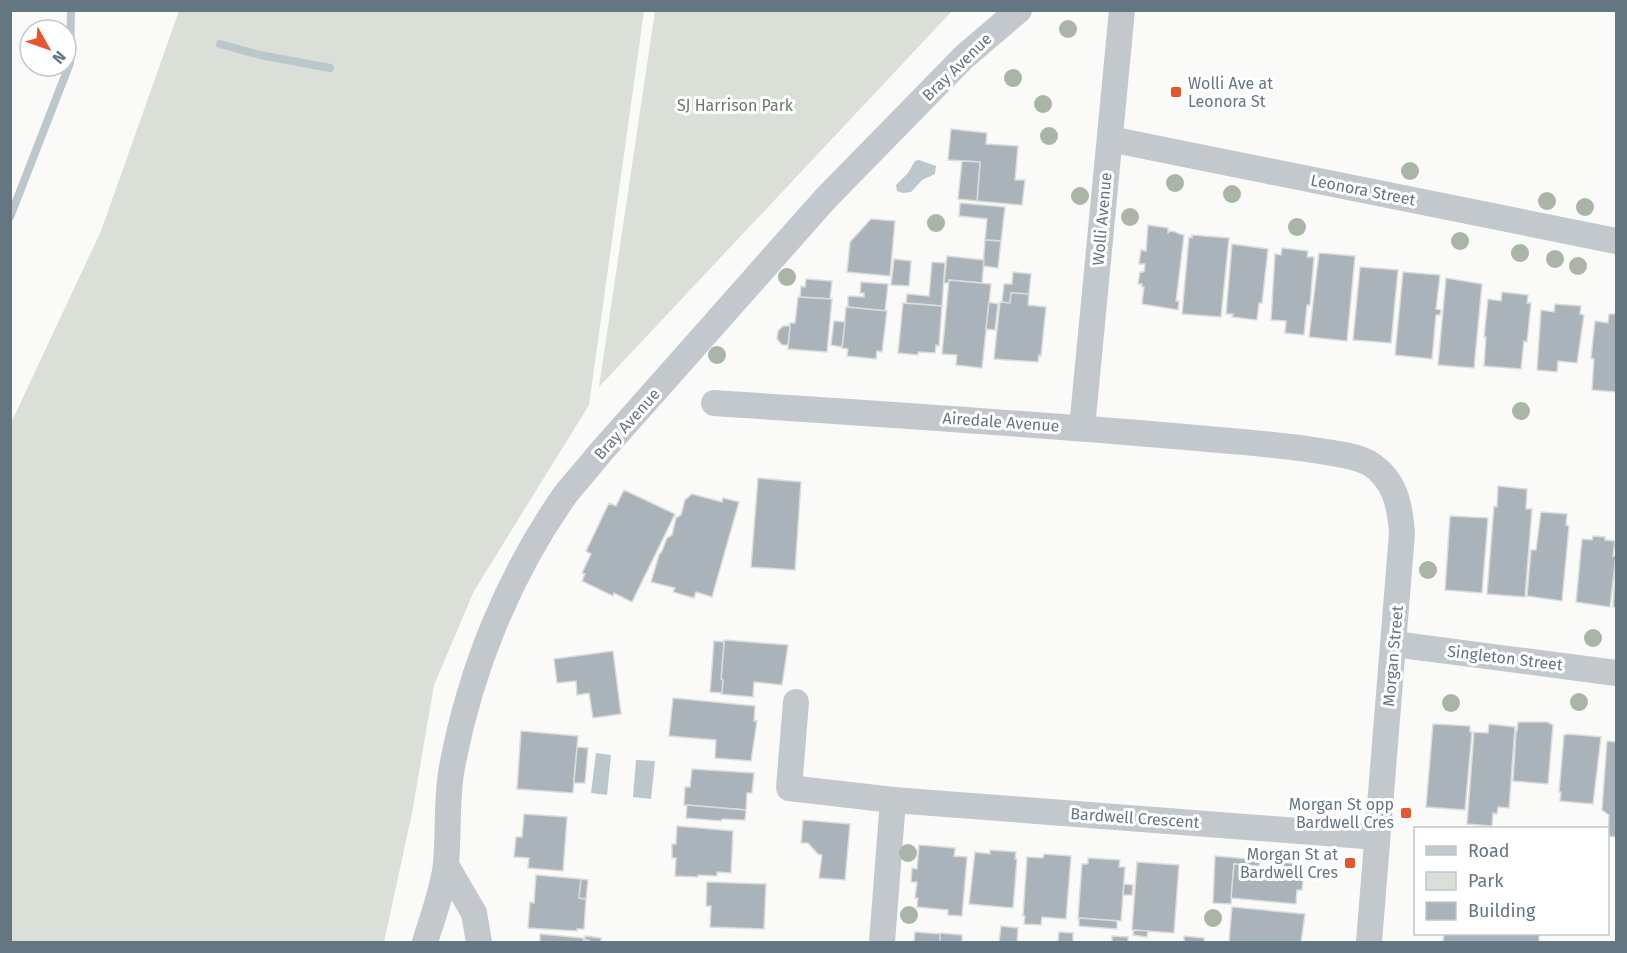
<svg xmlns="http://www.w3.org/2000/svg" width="1627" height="953" font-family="'Fira Sans',sans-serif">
<rect width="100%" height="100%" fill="#fafaf8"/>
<g fill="#dadfd7">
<polygon points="179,11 644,11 589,405 474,591 434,685 412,813 384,942 11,942 11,423 101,231"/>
<polygon points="655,11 952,11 599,387"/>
</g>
<g fill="#bbc7cb">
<polygon points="919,160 936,166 935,174 922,180 911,192 903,193 897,191 896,185 908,173 915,161"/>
<polygon points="596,753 611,755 607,795 591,793"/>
<polygon points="636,760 655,761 651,799 633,797"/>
</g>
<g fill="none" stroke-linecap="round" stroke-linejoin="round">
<g stroke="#bbc7cb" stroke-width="8">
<polyline points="220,44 260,55 330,68"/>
<polyline points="10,217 70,63 71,10"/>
</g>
</g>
<g fill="#aab3b9" stroke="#dcdcda" stroke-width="1.5">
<polygon points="951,129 987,133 986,144 1018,146 1015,180 1025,180 1022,205 977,201 980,162 948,160"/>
<polygon points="962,161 980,162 977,201 958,199"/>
<polygon points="960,203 1005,207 1001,241 985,240 987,219 959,216"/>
<polygon points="871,219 895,221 890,276 847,272 850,242"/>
<polygon points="1148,225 1168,228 1168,233 1170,231 1176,232 1179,234 1184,235 1176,301 1179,301 1178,310 1142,304 1144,287 1142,287 1142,284 1138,284 1140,272 1144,272 1145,264 1139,264 1141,250 1146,251"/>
<polygon points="1192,235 1229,238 1221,317 1182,314 1189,237 1192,238"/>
<polygon points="985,240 1001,241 998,268 983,266"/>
<polygon points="1232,244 1268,249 1262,303 1259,303 1257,320 1232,317 1233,314 1226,314"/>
<polygon points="1282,248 1308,251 1307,257 1314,257 1310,305 1307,305 1304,335 1285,333 1286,321 1271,320 1275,254 1281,255"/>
<polygon points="1319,253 1355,256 1347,341 1309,337"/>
<polygon points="947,256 984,260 982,283 949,280 949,283 944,283"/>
<polygon points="894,259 911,261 909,286 891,285"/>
<polygon points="932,262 945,263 942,306 906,303 907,294 929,296"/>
<polygon points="1360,267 1398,270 1391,343 1353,340"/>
<polygon points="1013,272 1031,274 1029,294 1011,293 1010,303 1002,302 1004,284 1012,284"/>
<polygon points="1403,272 1440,275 1436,309 1441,310 1440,315 1436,315 1432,359 1395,355"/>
<polygon points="1446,278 1482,284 1474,368 1438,365"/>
<polygon points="806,279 832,281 830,299 800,297 801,286 805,287"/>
<polygon points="949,280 991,284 982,368 956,365 957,355 942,354"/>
<polygon points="861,282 888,284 885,311 848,307 848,296 864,297 864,293 860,293"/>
<polygon points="1502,292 1528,295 1527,303 1531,303 1527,342 1524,341 1521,369 1484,366 1486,337 1484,337 1488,299 1501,301"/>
<polygon points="1011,293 1029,294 1028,305 1046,307 1041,356 1039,355 1038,362 994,359 1000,302 1010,303"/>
<polygon points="798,297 832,299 827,352 788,349 790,323 795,323"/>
<polygon points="989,302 998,304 995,330 986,329"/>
<polygon points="903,303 942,306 939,346 936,345 935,353 918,352 918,355 898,353"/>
<polygon points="1555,304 1581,306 1580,314 1584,315 1577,363 1558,361 1557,372 1537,370 1541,310 1554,312"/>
<polygon points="846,307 887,311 882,352 877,351 876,359 847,356 848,349 842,348"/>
<polygon points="1609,314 1616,314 1616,392 1592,390 1594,359 1591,358 1595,321 1608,323"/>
<polygon points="834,321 845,322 842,347 831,345"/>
<polygon points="783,326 790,326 788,345 782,345 777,339 778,331"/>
<polygon points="758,478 801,482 795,570 751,567"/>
<polygon points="1498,486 1527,489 1526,509 1532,509 1525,597 1487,594 1494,506 1497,507"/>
<polygon points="624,490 675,514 632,602 614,593 613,596 582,581 585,574 582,573 591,554 586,551 609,503 616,506"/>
<polygon points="692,494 722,502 723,498 739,502 712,597 696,592 694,598 673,592 675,588 651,582 659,555 662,551 667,538 672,535 676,518 681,515 685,500"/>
<polygon points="1541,512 1567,514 1566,525 1569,526 1562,601 1527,596 1531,550 1536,550"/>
<polygon points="1450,516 1488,518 1482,593 1445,590"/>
<polygon points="1593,536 1605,537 1605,540 1615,541 1613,556 1616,556 1610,607 1576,602 1582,539 1592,540"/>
<polygon points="1616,558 1616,607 1613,607"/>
<polygon points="724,640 788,645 782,685 754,682 753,697 721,694 723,680 721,679"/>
<polygon points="714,641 724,642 721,679 723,680 722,693 710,692"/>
<polygon points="613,651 621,714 593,718 589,693 577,695 576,681 557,683 554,659"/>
<polygon points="673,698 755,706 754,721 757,721 751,761 715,758 716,740 669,736"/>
<polygon points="1518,722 1547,722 1553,725 1548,784 1513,781 1516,731 1517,731"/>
<polygon points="1433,724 1470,726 1470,732 1472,732 1465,810 1426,807"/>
<polygon points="1489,724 1515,727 1509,808 1498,807 1497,814 1493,813 1492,826 1467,824 1474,732 1488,733"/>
<polygon points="521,731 578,736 573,793 517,789"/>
<polygon points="1568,734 1601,737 1593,804 1560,801 1561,792 1559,792 1564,735"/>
<polygon points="1607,741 1616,742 1616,837 1608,836 1609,815 1602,810"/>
<polygon points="577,747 588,748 585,783 574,783"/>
<polygon points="692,769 754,773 752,793 747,793 746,810 684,805 685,787 690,787"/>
<polygon points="687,805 746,810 745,820 722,819 721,821 686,818"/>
<polygon points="524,814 567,817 563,871 528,868 529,858 514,857 516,837 522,837"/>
<polygon points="803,820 850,824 845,880 819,878 822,855 818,854 808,843 801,843"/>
<polygon points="677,826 733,831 731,873 717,872 717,876 698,875 698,877 675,876 676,858 672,858 672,844 676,844"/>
<polygon points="919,845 955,848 954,856 967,857 962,916 948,915 948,910 917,907 918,898 915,898 917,882 911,882 912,868 917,869"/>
<polygon points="990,850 1016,852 1015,859 1017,859 1013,908 969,904 975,852 990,854"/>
<polygon points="1044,854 1071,856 1066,919 1042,917 1041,925 1024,924 1025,916 1023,916 1027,857 1043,858"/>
<polygon points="1215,856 1260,860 1259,866 1234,864 1231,904 1213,903"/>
<polygon points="1088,858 1120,860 1119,867 1125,867 1121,921 1078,918 1082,864 1088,864"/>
<polygon points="1137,862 1179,865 1174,933 1132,930"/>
<polygon points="1279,862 1300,864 1299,866 1304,867 1302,890 1297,890 1296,904 1231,898 1234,864 1279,868"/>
<polygon points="536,875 581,879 579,898 586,899 584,929 577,929 577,931 528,928 530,902 534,903"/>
<polygon points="581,879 588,880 586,899 579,898"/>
<polygon points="707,882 766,884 764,929 710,927 711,906 706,906"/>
<polygon points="1124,884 1133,885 1132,895 1123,895"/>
<polygon points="1232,907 1305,914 1301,942 1229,942"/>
<polygon points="1079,918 1117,921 1117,929 1079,926"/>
<polygon points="1001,926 1018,928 1017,942 999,942"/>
<polygon points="1134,930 1148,931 1147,937 1133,935"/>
<polygon points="915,932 941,934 940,942 914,942"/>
<polygon points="1059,932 1073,933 1073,942 1058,942"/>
<polygon points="940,933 962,935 962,942 940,942"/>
<polygon points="540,934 583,938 583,940 589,940 589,942 540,942"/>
<polygon points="1444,934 1539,934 1539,942 1443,942"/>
<polygon points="585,936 601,938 601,942 589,942 589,940 585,940"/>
<polygon points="1112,936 1128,937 1128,942 1112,942"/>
<polygon points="1184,936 1204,938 1204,942 1184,942"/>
</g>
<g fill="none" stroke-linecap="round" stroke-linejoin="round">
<g stroke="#c3c8cc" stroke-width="26">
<polyline points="1110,139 1616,241"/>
<path d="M 714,403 C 879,414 1043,424 1208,439 C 1245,442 1283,445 1320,451 C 1336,454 1354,455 1369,463 C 1395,479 1400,505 1402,533 L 1369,942"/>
<polyline points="1082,428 1122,10"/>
<polyline points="1394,644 1616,673"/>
<polyline points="796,702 789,788 893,800"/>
<polyline points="446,865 474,913 479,942"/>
<path d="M 425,942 C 432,919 444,887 446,863 C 449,831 446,799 452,767 C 470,671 508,576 565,495 C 576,481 589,467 600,453 L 826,198 L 964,57 L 1019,10"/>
<polyline points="882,942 893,800 1377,837"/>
</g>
</g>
<g fill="#aab4a7">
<circle cx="1068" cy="29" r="9"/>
<circle cx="1013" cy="78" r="9"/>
<circle cx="1043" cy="104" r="9"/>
<circle cx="1049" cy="136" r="9"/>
<circle cx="1410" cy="171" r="9"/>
<circle cx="1175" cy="183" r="9"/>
<circle cx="1232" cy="194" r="9"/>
<circle cx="1080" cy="196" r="9"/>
<circle cx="1547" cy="201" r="9"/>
<circle cx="1585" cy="207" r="9"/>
<circle cx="1130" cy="217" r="9"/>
<circle cx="936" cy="223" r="9"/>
<circle cx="1297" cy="227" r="9"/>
<circle cx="1460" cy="241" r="9"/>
<circle cx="1520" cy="253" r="9"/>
<circle cx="1555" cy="259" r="9"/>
<circle cx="1578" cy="266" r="9"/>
<circle cx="787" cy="277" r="9"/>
<circle cx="717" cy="355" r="9"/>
<circle cx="1521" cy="411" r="9"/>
<circle cx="1428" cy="570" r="9"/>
<circle cx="1593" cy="638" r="9"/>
<circle cx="1579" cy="702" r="9"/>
<circle cx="1451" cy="703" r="9"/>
<circle cx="908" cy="853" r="9"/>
<circle cx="909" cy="915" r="9"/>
<circle cx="1213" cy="918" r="9"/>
</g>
<g fill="#e4572e" stroke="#fff" stroke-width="2">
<rect x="1170" y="86" width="12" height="12" rx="3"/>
<rect x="1400" y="807" width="12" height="12" rx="3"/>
<rect x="1344" y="857" width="12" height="12" rx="3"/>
</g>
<g text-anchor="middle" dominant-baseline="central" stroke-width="6" stroke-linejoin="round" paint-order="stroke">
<g font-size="16" fill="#657683" stroke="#fff">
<text transform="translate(957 67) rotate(-44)">Bray Avenue</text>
<text transform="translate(1363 190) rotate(11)">Leonora Street</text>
<text transform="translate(1102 219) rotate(-85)">Wolli Avenue</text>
<text transform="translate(1001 422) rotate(4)">Airedale Avenue</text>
<text transform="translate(627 424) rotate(-48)">Bray Avenue</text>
<text transform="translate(1393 656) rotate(-85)">Morgan Street</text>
<text transform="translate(1505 658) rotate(7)">Singleton Street</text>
<text transform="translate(1135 818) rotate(4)">Bardwell Crescent</text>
</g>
<g font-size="16" fill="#657683" stroke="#fff" text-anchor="end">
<text x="1188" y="83" text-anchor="start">Wolli Ave at<tspan x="1188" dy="18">Leonora St</tspan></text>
<text x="1394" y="804">Morgan St opp<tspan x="1394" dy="18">Bardwell Cres</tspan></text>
<text x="1338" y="854">Morgan St at<tspan x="1338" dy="18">Bardwell Cres</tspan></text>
</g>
<g font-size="16" fill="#687a64" stroke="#fff">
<text x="735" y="105">SJ Harrison Park</text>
</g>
</g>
<rect width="1627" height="953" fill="none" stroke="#657683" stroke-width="24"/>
<rect x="1414" y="827" width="195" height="108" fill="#ffffff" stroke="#c1c8cd" stroke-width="1.5"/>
<rect x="1426" y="846" width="30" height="9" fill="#c3c8cc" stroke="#c1c8cd" stroke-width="1.5"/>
<text x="1468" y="857" font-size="18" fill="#657683">Road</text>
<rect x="1426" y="872" width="30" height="18" fill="#dadfd7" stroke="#c1c8cd" stroke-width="1.5"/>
<text x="1468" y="887" font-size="18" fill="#657683">Park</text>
<rect x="1426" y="902" width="30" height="18" fill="#aab3b9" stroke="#c1c8cd" stroke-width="1.5"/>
<text x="1468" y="917" font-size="18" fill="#657683">Building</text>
<g transform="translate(48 48) rotate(130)"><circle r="28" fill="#ffffff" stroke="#c1c8cd" stroke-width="1.5"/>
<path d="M0-4.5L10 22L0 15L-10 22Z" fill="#e4572e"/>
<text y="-9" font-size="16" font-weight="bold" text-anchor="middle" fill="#657683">N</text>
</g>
</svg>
